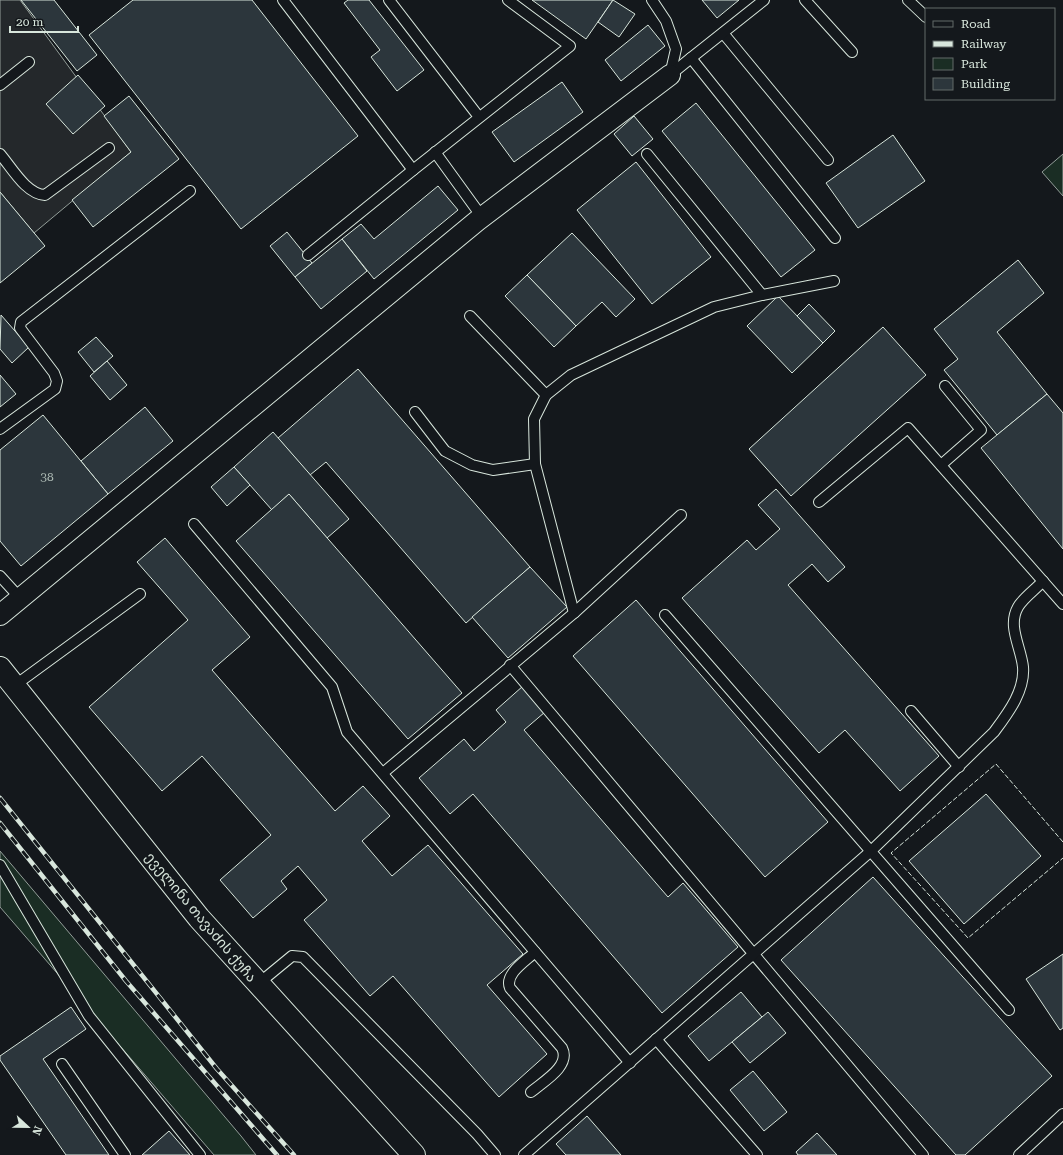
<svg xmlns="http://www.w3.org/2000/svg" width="1063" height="1155" font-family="'Roboto Serif','Noto Sans Georgian',serif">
<rect width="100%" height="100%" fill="#14181c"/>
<g fill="#1a2d24" stroke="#939e99">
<polygon points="1063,154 1063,196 1042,172"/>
<polygon points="0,851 241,1136 256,1155 214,1155 0,907"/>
</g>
<polygon fill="#24282b" stroke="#939e99" points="0,0 20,0 131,152 34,233 0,192"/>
<g fill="#2c363c" stroke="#d8e6dc">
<polygon points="21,0 54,0 97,55 77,71"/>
<polygon points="133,0 252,0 358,136 241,229 89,35"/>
<polygon points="348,0 369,0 424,70 397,91 371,57 380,50 344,3"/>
<polygon points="532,0 613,0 586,39"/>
<polygon points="613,0 635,14 619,37 598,22"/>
<polygon points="702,0 739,0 717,18"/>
<polygon points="648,25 665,46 621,81 605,60"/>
<polygon points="78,75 105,106 73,134 46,104"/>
<polygon points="562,82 583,112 514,162 492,132"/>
<polygon points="129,96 179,159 93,227 72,200 131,152 104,116"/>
<polygon points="696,103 815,250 781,277 662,131"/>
<polygon points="634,116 653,139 632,156 614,134"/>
<polygon points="893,135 925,181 858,228 826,183"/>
<polygon points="636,162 711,257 652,304 577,210"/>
<polygon points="438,186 458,210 374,279 342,239 361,224 374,239"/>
<polygon points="0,192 45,246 0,283"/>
<polygon points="287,232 312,263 295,277 270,246"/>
<polygon points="572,233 635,299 616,317 602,302 576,326 527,275"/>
<polygon points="342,239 367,271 321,309 295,277"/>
<polygon points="1018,260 1044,293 997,332 1047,394 997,435 944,370 958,359 934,329"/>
<polygon points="527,275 576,326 554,347 505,296"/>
<polygon points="778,296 823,343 792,373 747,326"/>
<polygon points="809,304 835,331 823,343 797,316"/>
<polygon points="1,315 29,347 12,363 0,349"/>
<polygon points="883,327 926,375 791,496 749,449"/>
<polygon points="96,337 113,356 94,372 78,352"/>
<polygon points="107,361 127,385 110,400 90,376"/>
<polygon points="358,369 530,567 466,623 326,462 310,475 278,438"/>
<polygon points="0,375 16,394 0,407"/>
<polygon points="1047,394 1063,413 1063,549 981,448"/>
<polygon points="145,407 173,441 108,494 81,461"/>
<polygon points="43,415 108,494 21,566 0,541 0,450"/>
<polygon points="273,432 349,519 327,538 289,494 272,510 234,467"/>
<polygon points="234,467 250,485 227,506 211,487"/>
<polygon points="776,489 845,567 828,582 812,564 788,585 939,756 900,791 845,730 819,753 682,598 747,540 756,550 780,529 758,505"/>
<polygon points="289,494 462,693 408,739 236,541"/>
<polygon points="165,538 250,637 212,670 335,811 363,786 390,816 362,841 392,876 428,845 523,954 487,985 547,1054 499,1097 393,976 370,996 304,920 327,900 298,866 281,881 287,889 253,918 220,880 271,835 202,756 162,791 89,707 188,620 137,562"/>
<polygon points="530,567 567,607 508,658 472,617"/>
<polygon points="636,600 828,822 765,877 573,656"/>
<polygon points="523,686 545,712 524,730 668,897 683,883 738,947 662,1013 473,794 450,814 419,778 464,739 474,751 506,722 496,710"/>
<polygon points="986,794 1041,856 964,924 909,861"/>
<polygon points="873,877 1052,1076 965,1155 956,1155 781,960"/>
<polygon points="1063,954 1063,1028 1060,1030 1026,979"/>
<polygon points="741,992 762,1017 709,1061 688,1036"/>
<polygon points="71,1007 86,1029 43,1059 109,1155 66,1155 0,1060 0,1056"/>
<polygon points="768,1012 786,1033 750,1063 732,1042"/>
<polygon points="753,1071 787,1112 764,1131 730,1090"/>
<polygon points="587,1116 621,1155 566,1155 556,1144"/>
<polygon points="169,1131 190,1155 142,1155"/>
<polygon points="817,1133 837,1155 798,1155 796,1152"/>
</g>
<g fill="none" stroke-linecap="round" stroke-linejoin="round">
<defs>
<g id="lane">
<polyline points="283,0 413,170 570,46 508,0"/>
<polyline points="389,0 479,117"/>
<polyline points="652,0 666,21 676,49 670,75"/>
<polyline points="805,0 852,52"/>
<polyline points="908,0 926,17"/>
<polyline points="723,33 828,160"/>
<polyline points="691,58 764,0"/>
<polyline points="670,75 691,58 835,238"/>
<polyline points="0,85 29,62"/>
<polyline points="435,152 482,217"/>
<path d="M 0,154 C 12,168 26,194 45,195 L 109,148"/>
<polyline points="647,154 762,295"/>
<polyline points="308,255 413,170"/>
<polyline points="470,316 546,395"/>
<polyline points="415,412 445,451 472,465 493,470 535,464"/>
<polyline points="0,429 55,389 57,381 54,373 20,328 21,322 190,191"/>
<polyline points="941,465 981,430 945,386"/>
<polyline points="819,502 908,428 1063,604"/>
<polyline points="194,524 332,687 347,732 630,1063"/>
<polyline points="0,576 20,598"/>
<polyline points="574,613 535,464 534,419 546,395 571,375 714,307 762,295 834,281"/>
<polyline points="665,615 1009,1010"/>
<polyline points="510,665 923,1155"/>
<polyline points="14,686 140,594"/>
<polyline points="911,711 959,767"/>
<polyline points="383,773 574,613 681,515"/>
<polyline points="0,865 89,1016 200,1155"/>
<polyline points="258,984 292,956 303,957 477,1134 495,1155"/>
<polyline points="656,1039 757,1155"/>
<polyline points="62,1064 125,1155"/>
<path d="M 531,1092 C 544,1081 571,1066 562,1048 L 510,988 C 504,974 526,961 535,952"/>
<path d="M 524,1155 L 871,851 L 994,732 C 1008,713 1025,691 1023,667 C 1021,647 1007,626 1018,607 C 1023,598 1036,589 1043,581"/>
<polyline points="1019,1155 1063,1114"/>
</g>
<polyline id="street" points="0,615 477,221 670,75"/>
<polyline id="secondary" points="0,668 199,918 414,1155"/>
</defs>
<use href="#lane" stroke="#d8e6dc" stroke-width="12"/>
<use href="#street" stroke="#d8e6dc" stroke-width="22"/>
<use href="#secondary" stroke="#d8e6dc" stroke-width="24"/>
<use href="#lane" stroke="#14181c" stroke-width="10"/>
<use href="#street" stroke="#14181c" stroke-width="20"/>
<use href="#secondary" stroke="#14181c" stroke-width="22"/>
<defs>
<g id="rail">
<polyline points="0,798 217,1069 294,1155"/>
<polyline points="0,823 126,981 277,1155"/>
</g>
</defs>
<use href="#rail" stroke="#d8e6dc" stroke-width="4.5"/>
<use href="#rail" stroke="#14181c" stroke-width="3" stroke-dasharray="9" stroke-linecap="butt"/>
<polyline stroke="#d8e6dc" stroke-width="1" stroke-dasharray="5 2" stroke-linecap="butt" points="1063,842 996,764 891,853 968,938 1063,858"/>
</g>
<g text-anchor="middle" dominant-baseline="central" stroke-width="3" stroke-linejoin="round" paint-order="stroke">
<g font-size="12" fill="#adbab4">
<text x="47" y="477">38</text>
</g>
<g font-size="14" fill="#d8e6dc" stroke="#14181c">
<text transform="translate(201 917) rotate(50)">ეველინა თავაძის ქუჩა</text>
</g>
</g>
<rect x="925" y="8" width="130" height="92" fill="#14181c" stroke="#626a69"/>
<rect x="933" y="21" width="20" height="6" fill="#14181c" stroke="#626a69"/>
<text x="961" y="28" font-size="12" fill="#d8e6dc">Road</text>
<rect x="933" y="41" width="20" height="6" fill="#d8e6dc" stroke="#626a69"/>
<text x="961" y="48" font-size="12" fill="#d8e6dc">Railway</text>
<rect x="933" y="58" width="20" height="12" fill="#1a2d24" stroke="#626a69"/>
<text x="961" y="68" font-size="12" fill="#d8e6dc">Park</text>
<rect x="933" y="78" width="20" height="12" fill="#2c363c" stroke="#626a69"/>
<text x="961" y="88" font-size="12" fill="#d8e6dc">Building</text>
<g transform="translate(28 1127) rotate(112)" stroke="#14181c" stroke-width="3" paint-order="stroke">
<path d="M0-3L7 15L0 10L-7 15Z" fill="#d8e6dc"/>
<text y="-6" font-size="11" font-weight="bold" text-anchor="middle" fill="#d8e6dc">N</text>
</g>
<path d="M10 26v6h68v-6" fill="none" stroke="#d8e6dc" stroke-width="2"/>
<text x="16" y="26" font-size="12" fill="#d8e6dc" stroke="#14181c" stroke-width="3" paint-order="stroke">20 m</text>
</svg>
